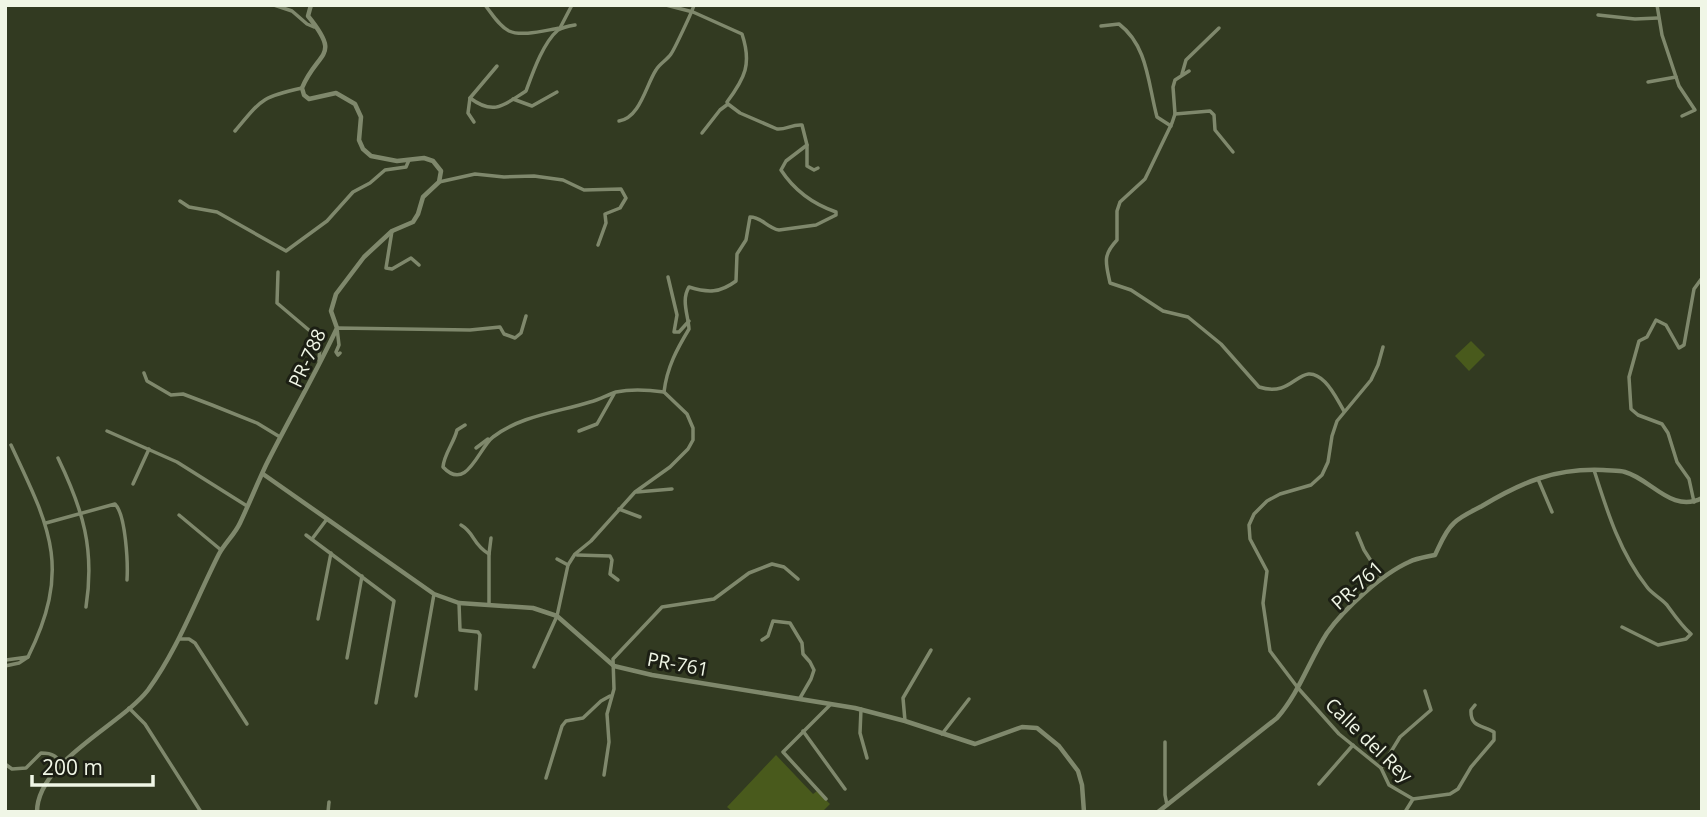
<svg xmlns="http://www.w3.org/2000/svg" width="1707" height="817" font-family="'Open Sans',sans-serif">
<rect width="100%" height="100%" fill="#323a21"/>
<g fill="#495a1c">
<polygon points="1471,341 1485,355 1469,371 1455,356"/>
<polygon points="776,755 813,794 817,791 830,804 822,812 733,812 727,807"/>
</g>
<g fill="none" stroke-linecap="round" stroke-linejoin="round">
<g stroke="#7f886c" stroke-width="3.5">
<polyline points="274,5 292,11 307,24 314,27"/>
<path d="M 485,5 C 492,14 499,26 509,31 C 522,37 546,30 560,28 L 572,5"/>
<polyline points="1657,5 1662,35 1679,86 1695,110 1682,116"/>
<polyline points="1598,15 1635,19 1658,18"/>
<path d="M 1101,26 L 1119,24 C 1148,46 1148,84 1157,117 L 1171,126"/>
<path d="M 1189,71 L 1175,80 L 1173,87 L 1175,114 L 1172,123 L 1145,179 L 1120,202 L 1117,211 L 1117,240 C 1102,256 1106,263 1110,283 L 1131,290 L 1163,311 L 1188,317 L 1221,344 L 1259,387 C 1265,389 1274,390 1281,388 C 1298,383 1306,363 1325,382 C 1333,390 1338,401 1344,411"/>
<polyline points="1182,74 1186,60 1219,28"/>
<polyline points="1648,82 1676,77"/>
<path d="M 470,98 C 494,116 504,105 526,91 C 533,72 543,43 558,30 C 563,27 569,26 575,25"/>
<polyline points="513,99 532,106 557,92"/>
<polyline points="1175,114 1210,111 1214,115 1215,130 1233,152"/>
<path d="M 619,121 C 640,118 646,85 656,70 C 659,64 667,60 671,54 C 674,50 693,10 694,5"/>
<polyline points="474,122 468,113 470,98 497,66"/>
<path d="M 235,131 C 262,99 261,97 302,88"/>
<polyline points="702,133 720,110 728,104"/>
<polyline points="807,145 807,166 814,170 818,168"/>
<polyline points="439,182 475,174 504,177 534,176 563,180 584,190 621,189 626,198 620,208 605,214 606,223 598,245"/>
<polyline points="180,201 189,207 217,212 286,251 327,221 353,192 370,183 385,170 406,167 409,160"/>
<polyline points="392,231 386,268 392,269 411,258 419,265"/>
<polyline points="278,272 277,303 310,331 320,345 319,361"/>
<polyline points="668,277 677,315 674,332 679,332 689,321"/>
<path d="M 1383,347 L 1378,365 L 1371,380 L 1337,421 L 1332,436 L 1328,462 L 1322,475 L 1311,485 L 1280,494 L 1267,501 L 1254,514 L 1249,525 L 1250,539 L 1267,571 L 1263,603 L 1270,651 L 1298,688 L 1339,734 L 1381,768 L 1389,785 L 1413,799 L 1450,794 L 1458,789 L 1471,767 L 1494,740 L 1494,732 C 1483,725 1470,728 1471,710 L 1475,705"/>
<polyline points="340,353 338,355 336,352 339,345 337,328 470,330 500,327 504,334 515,338 521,333 526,316"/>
<polyline points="144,373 147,381 171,395 183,394 212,405 257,423 280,437"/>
<path d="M 465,425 L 457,430 C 454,443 444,454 443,467 C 467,493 479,447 493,437 C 520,416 558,412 590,402 C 599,400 607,395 616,392 C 631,389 649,390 664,392"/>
<polyline points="107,431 177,462 247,506"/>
<polyline points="579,431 597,424 614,394"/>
<path d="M 11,445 C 50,528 72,568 28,657"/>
<polyline points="476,448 488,439"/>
<path d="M 58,458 C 83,510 95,549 86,607"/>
<path d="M 1594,470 C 1607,511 1620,553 1647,587 C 1652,594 1661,598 1667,605 C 1675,616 1681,625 1691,634 L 1686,639 L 1658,645 L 1622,627"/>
<polyline points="1538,479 1552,512"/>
<polyline points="133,484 149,449"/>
<polyline points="637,492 672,489"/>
<polyline points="1694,502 1689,479 1677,462 1668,433 1662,424 1638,415 1631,409 1629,377 1639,341 1647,337 1656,320 1666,325 1679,348 1684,345 1694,289 1702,278"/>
<polyline points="619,509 640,517"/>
<polyline points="179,515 221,550"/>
<path d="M 46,523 L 115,504 C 126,515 128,564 127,580"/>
<path d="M 461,525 C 475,533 472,544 489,554"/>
<polyline points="1357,533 1364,550 1382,578"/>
<polyline points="306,535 394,601 376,703"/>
<polyline points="312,539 327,519"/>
<polyline points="577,555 610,556 612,560 610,574 618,580"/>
<polyline points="557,559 568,565"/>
<polyline points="459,603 460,630 478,632 480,635 476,689"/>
<polyline points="489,604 489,554 491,538"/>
<polyline points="318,619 331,553"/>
<polyline points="179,639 189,639 195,643 247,724"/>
<polyline points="762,640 768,636 773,621 790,623 802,643 803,654 810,662 814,670 811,679 800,698"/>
<polyline points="347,658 362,576"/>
<polyline points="5,666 19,663 28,657 6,660"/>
<path d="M 534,667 L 557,616 L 568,565 L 575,554 L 591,541 L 635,492 L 670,467 L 688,449 L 693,440 L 693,428 L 687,414 L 664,392 C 667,367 677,349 689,329 C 688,314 681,300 689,287 C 708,293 720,293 736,281 L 737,254 L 746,240 L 750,217 C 762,217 767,228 779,230 L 816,225 L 836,215 L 836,212 C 813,204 794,190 781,170 L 786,161 L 807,145 L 802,125 C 792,124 786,130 777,129 L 740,113 L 728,104 L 727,102 C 745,78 752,64 742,34 L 693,12 L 666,5"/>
<polyline points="416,696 434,594"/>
<polyline points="129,708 145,724 201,812"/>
<polyline points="861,709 860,733 867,758"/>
<polyline points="905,721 903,698 931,650"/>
<polyline points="803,731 845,789"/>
<polyline points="942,734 969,699"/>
<polyline points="1165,742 1165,795 1167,805"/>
<path d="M 5,764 L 12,769 L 26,768 L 41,753 C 53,753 57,756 62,766"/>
<polyline points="1381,768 1400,737 1431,710 1425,691"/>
<polyline points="604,775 609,742 607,714 614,689 613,659 662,607 714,599 749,573 772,564 784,567 798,579"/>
<polyline points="546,778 562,726 566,721 583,718 601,701 610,696"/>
<polyline points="1319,784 1353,745"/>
<polyline points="826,799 783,752 830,705"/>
<polyline points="328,812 329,802"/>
<polyline points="1405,812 1413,799"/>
</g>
<g stroke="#7f886c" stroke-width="4.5">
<polyline points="263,474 434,594 459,603 533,608 557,616 614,666 652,675 855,708 905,721 975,744 1022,727 1037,728 1059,746 1078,771 1082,785 1084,812"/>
<path d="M 37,812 C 37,762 121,725 148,690 C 178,649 196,599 219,554 C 225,543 235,534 240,523 C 249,504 257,484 266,465 C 289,419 315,375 337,328 L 331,311 L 336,294 L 364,257 L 392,231 L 413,222 L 418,214 L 423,197 L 439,182 L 441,171 L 433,161 L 424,158 L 397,161 L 371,156 L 363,149 L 359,140 L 361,117 L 355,104 L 336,93 L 309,99 L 304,95 L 302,88 C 318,50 342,58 308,16 L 311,5"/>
<path d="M 1158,812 L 1277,718 C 1299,693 1309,661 1327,633 C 1344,609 1382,574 1409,562 C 1417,558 1426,557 1435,555 C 1440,545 1445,531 1454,523 C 1461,516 1473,511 1482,506 C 1522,482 1555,468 1603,470 C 1610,471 1618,470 1625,472 C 1651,479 1672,514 1702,498"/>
</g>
</g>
<g text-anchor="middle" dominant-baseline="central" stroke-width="6" stroke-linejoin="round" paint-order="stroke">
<g font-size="19" fill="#f0f6e6" stroke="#1c1f14">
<text transform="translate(307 358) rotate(-65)">PR-788</text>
<text transform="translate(1357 585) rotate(-42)">PR-761</text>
<text transform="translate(678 664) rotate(10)">PR-761</text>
<text transform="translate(1369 740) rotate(44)">Calle del Rey</text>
</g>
</g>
<rect width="1707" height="817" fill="none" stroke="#f0f6e6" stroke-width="14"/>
<path d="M32 775v10h121v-10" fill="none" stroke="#f0f6e6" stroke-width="3.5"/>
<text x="42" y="775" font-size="21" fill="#f0f6e6" stroke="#1c1f14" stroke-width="5" paint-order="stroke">200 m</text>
</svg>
